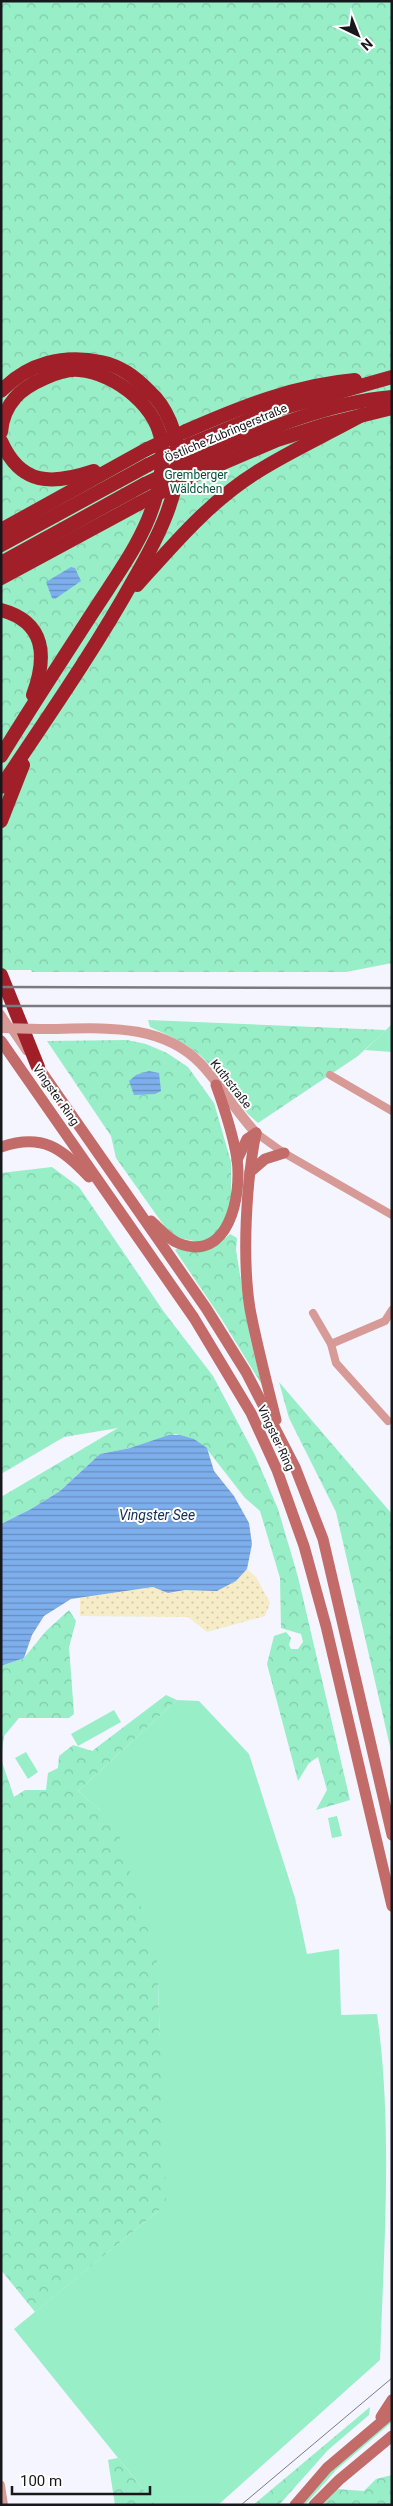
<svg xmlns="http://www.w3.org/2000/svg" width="393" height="2506" font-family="Roboto,sans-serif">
<defs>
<pattern id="forest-crowns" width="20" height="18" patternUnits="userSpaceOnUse" patternTransform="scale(1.25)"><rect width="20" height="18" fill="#97eec7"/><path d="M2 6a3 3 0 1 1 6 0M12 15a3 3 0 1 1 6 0" fill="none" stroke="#81cbaa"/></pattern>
<pattern id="sand-dots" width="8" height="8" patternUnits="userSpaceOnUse" patternTransform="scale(1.25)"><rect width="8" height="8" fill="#f6ecc7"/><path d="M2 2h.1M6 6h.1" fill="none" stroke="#d2caaa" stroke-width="1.8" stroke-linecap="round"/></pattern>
<pattern id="water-rules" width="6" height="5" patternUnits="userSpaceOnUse" patternTransform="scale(1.25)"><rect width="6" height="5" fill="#7eafed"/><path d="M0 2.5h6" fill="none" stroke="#668dbf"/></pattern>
</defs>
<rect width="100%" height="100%" fill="#f4f5fe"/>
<g fill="#97eec7">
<polygon points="392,1024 392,1052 365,1050"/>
<path d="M 177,1700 L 199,1701 L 249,1754 L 295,1898 L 307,1954 L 339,1949 L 341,2015 L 377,2014 C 393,2128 384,2245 380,2360 L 218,2505 L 156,2505 L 14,2329 L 157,2212 L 160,2044 L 158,1983 L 100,1810 L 78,1791 Z"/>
<polygon points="114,1710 121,1722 78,1746 71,1734"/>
<polygon points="26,1752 38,1772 28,1779 15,1758"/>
<polygon points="337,1816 342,1836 332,1838 328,1818"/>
<polygon points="392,2418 392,2422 336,2470 305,2505 299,2505 329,2471"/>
</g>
<g fill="url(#forest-crowns)">
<polygon points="1,1 392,1 392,963 346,972 32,972 31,970 1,970"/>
<path d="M 148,1020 L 386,1030 L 358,1056 L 258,1123 C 236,1105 224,1082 206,1061 C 191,1045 170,1036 150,1027 Z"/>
<polygon points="127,1040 146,1044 167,1053 188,1067 214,1103 231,1162 231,1199 227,1218 214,1237 200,1242 178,1238 165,1227 116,1158 111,1136 47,1041"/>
<polygon points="52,1167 79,1187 164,1312 213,1376 255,1455 278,1509 298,1577 350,1800 316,1810 327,1790 318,1757 309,1763 298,1781 267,1664 274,1636 286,1632 291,1638 289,1645 291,1649 298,1649 303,1642 301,1634 281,1628 280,1578 260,1511 245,1498 206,1448 176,1434 130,1448 100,1454 60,1491 31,1509 1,1524 1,1497 118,1428 64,1437 1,1474 1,1173"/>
<path d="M 230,1234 L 237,1238 L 236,1250 L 250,1337 L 262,1385 L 221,1318 L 175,1250 L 178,1248 C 199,1256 214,1249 230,1234 Z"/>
<polygon points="279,1382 392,1514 392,1755 336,1512 289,1418"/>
<polygon points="69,1610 76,1621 69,1647 74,1714 69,1718 19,1718 4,1736 1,1759 14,1797 25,1790 46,1790 48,1773 58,1768 59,1756 73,1745 92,1751 166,1695 177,1700 78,1791 100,1810 118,1832 157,1960 166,2199 164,2205 157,2212 35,2312 1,2270 1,1666 24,1658 46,1631"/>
<polygon points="370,2407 369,2415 328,2450 279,2505 253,2505"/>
<polygon points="118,2458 156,2505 115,2505 108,2460"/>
<polygon points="392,2475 392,2505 322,2505 337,2489 364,2491 376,2479"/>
</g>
<polygon fill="url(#sand-dots)" points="247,1569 256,1577 270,1603 265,1616 207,1632 188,1617 80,1616 80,1598 153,1587 173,1593 185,1590 217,1591 236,1581"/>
<g fill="url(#water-rules)">
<polygon points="71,567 75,568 81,581 55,599 52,598 46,582"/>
<polygon points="149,1071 159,1073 161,1091 155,1094 134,1095 129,1081 136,1075"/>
<polygon points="169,1435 180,1435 194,1439 207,1448 214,1471 234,1496 249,1523 252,1544 247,1569 236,1581 217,1591 185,1590 168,1593 153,1587 71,1599 44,1616 32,1635 24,1658 1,1666 1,1524 31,1509 60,1491 100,1454 130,1448"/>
</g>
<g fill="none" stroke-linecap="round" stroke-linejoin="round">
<g stroke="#d79a96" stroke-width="8">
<polyline points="1,1014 26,1051"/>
<polyline points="330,1075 392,1111"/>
<polyline points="256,1133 284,1153 392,1215"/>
<polyline points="313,1313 331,1344 336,1363 388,1421"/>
<polyline points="331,1344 385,1321 392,1310"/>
<polyline points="1,2485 4,2505"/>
</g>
<path stroke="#d79a96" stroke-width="10" d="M 40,1029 C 95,1029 159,1020 201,1064 C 221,1085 236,1112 256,1133"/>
<g stroke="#c26b68" stroke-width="11">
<polyline points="1,1041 194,1318 251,1413 277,1470 304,1546 326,1626 392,1906"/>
<polyline points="38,1067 206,1308 246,1372 295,1467 323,1539 392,1835"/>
<path d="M 256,1133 C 246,1182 242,1259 250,1309 C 257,1346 267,1383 276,1420"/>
<path d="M 1,1147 C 42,1133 62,1148 89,1177"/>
<polyline points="237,1160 247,1139 256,1133"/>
<polyline points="250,1172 265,1159 284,1153"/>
<path d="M 151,1221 C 159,1228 168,1239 178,1243 C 229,1264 242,1195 237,1159 C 233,1134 225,1110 216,1085"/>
<polyline points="381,2417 392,2400"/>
<polyline points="295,2505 327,2468 392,2413"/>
<polyline points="314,2505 339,2480 392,2436"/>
</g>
<g stroke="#a01f29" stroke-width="14">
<path d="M 1,391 C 28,363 64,354 101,362 C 121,366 135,377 149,391 C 167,407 178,435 178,459 C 179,499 153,546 134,579 C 94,651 47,718 1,787"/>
<path d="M 186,431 C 241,407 295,385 355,380"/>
<path d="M 1,432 C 2,420 6,408 15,398 C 26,384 62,368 79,370 C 116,373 160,408 162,447 C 163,464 160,484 155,500 C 143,541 116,576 93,612 C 62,660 31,707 1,756"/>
<path d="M 1,441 C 21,486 52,485 94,471"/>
<polyline points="189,445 265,413 392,377"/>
<path d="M 189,463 C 253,435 322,403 392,397"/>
<polyline points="188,478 277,440 327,424 392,408"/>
<polyline points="1,530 147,449"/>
<polyline points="1,545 148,465"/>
<polyline points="1,563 145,484"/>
<polyline points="1,578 138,504"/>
<path d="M 137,585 C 174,544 210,501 257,472 C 290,451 328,434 362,415"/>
<path d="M 1,610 C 46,622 47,657 33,695"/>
<polyline points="1,821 23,765"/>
<polyline points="1,975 38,1067"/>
</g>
<polyline stroke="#7a7b81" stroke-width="1" points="241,2505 392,2378"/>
<g stroke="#7a7b81" stroke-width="2.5">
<polyline points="1,987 392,988"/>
<polyline points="1,1006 392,1006"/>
</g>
<polyline stroke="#d79a96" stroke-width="10" points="1,1028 40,1029"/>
<g stroke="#a01f29" stroke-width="14">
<polyline points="147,449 186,431"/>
<polyline points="148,465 189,445"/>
<polyline points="145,484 189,463"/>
<polyline points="138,504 188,478"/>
</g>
</g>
<g text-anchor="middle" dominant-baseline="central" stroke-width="4" stroke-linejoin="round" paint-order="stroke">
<g font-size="12" fill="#18181c" stroke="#fff">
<text transform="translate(226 433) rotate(-23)">Östliche Zubringerstraße</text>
<text transform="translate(231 1084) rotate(52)">Kuthstraße</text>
<text transform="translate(56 1095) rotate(55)">Vingster Ring</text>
<text transform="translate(276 1438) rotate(65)">Vingster Ring</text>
</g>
<g font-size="12" fill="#035138" stroke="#fff">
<text x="196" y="475">Gremberger<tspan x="196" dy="14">Wäldchen</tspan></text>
</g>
<g font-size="14" font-style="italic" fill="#0e2f56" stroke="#fff">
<text x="157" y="1515">Vingster See</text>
</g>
</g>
<rect width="393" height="2506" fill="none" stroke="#18181c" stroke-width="5"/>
<g transform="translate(358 35) rotate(137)" stroke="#ffffff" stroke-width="4" paint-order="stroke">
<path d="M0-4L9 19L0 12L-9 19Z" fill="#18181c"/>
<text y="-8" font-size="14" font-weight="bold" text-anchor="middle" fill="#18181c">N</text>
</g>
<path d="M12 2486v8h138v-8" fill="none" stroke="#18181c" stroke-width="2.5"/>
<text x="20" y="2486" font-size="15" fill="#18181c" stroke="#ffffff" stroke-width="4" paint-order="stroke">100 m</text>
</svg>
